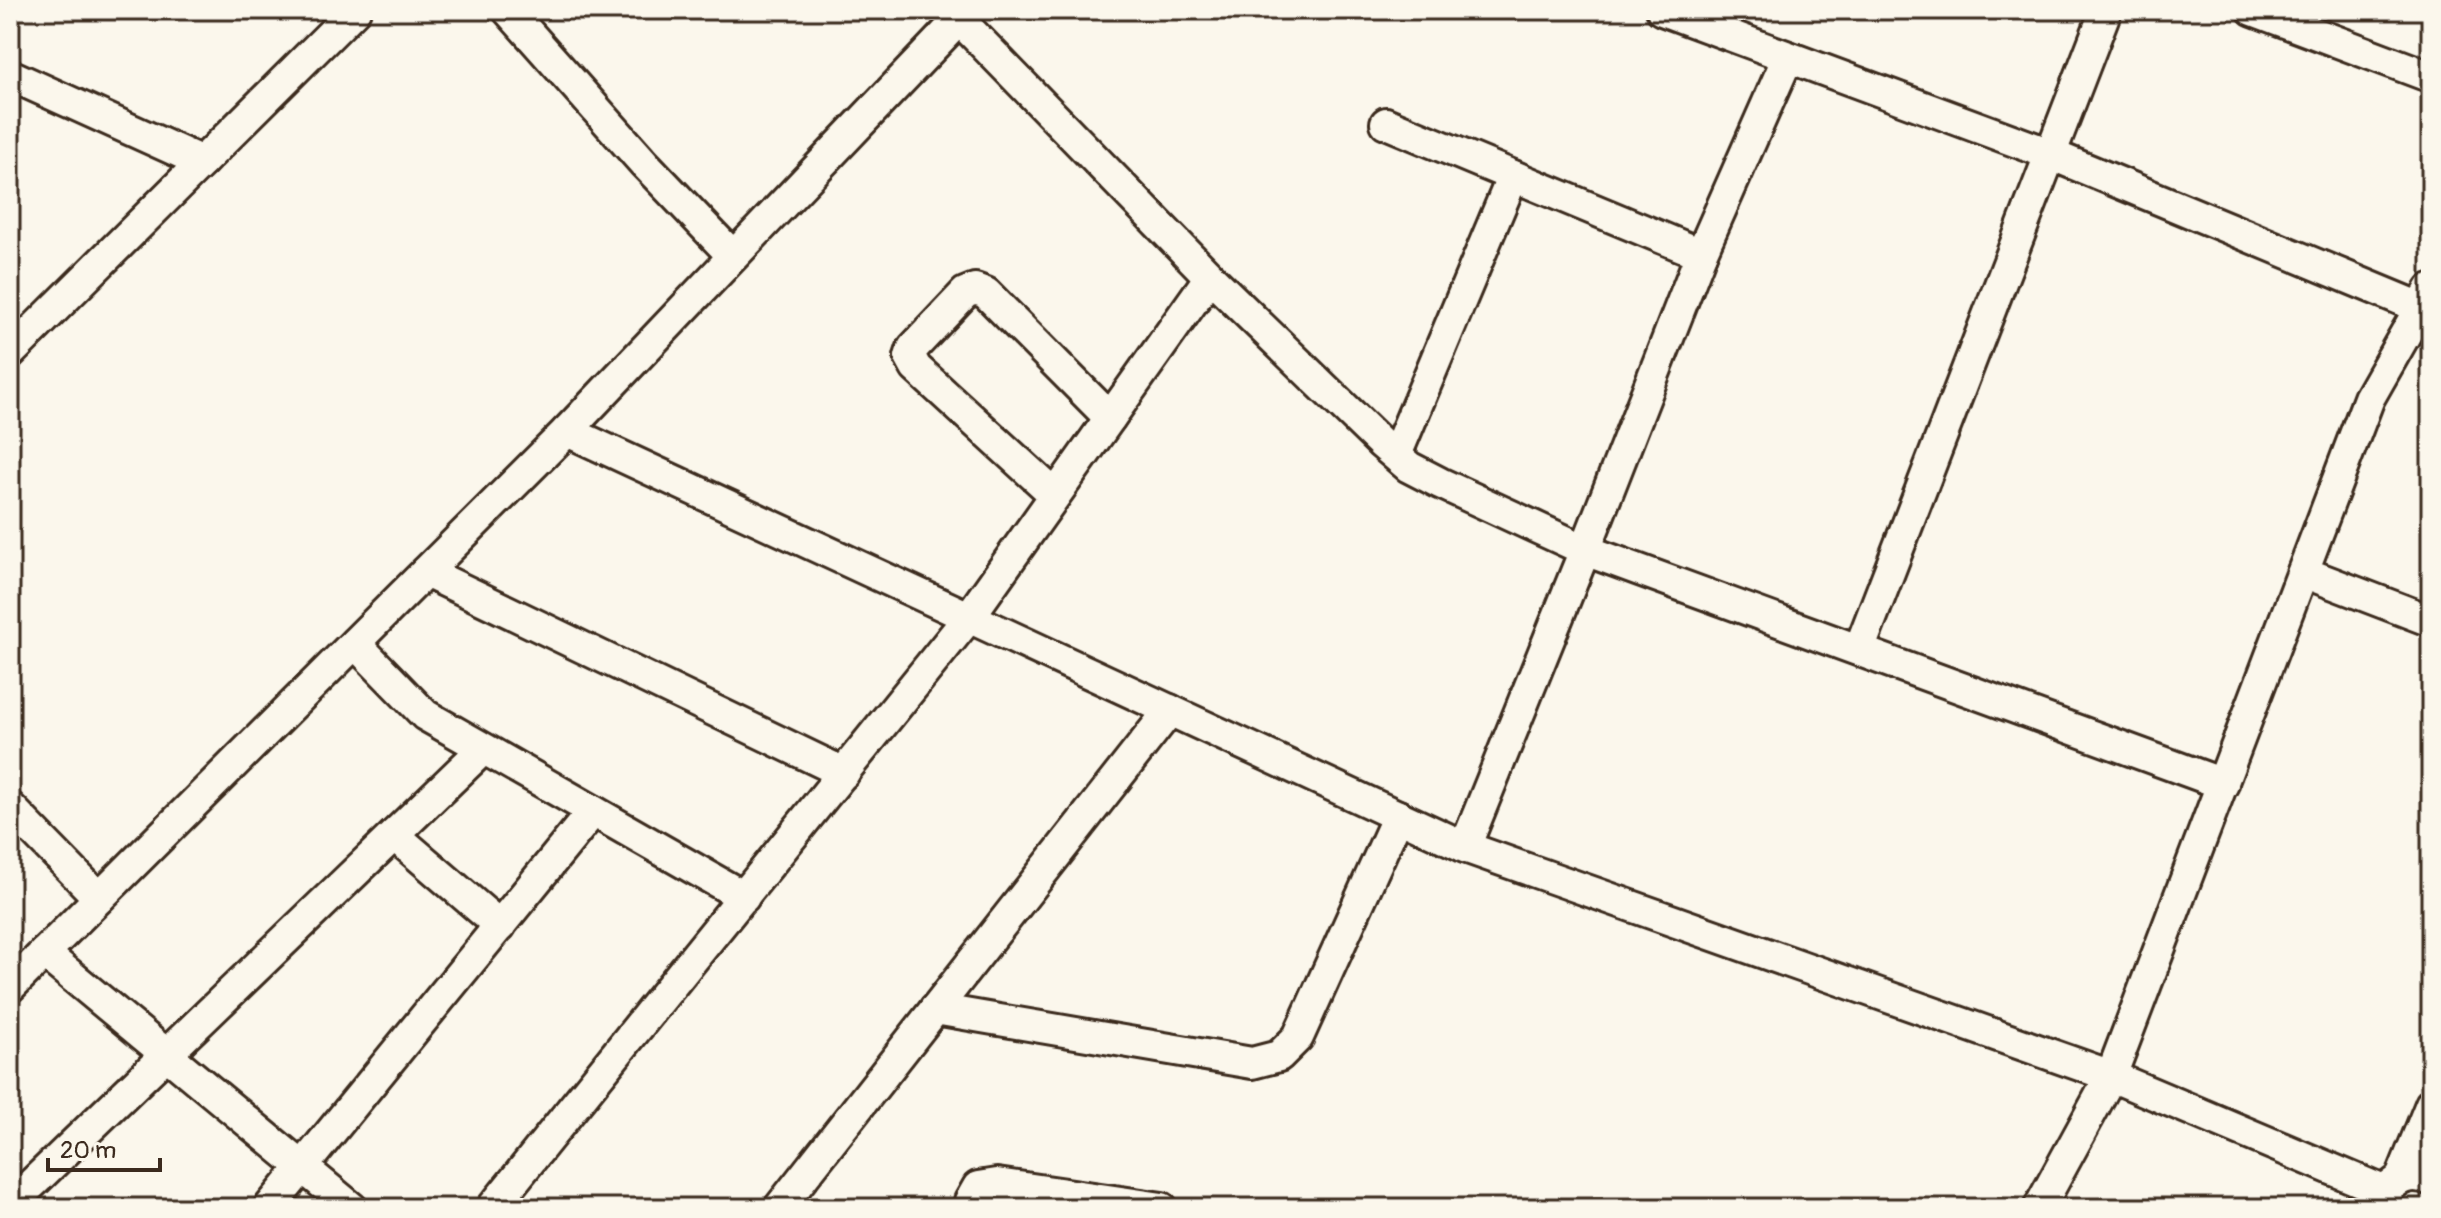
<svg xmlns="http://www.w3.org/2000/svg" width="2441" height="1218" font-family="Pangolin,sans-serif">
<rect width="100%" height="100%" fill="#fbf7ec"/>
<filter id="ink" filterUnits="userSpaceOnUse"><feTurbulence type="fractalNoise" baseFrequency=".0125" numOctaves="2"/><feDisplacementMap in="SourceGraphic" scale="16" xChannelSelector="R" yChannelSelector="G"/><feConvolveMatrix kernelMatrix="1 2 1 2 8 2 1 2 1" color-interpolation-filters="sRGB"/></filter>
<g filter="url(#ink)">
<g fill="none" stroke-linecap="round" stroke-linejoin="round">
<defs>
<g id="minor">
<polyline points="508,10 644,163 733,256"/>
<polyline points="950,10 1210,277 1381,443 1409,467 1440,483 1585,550 2223,784"/>
<polyline points="1662,10 2050,154 2419,307"/>
<polyline points="2253,10 2431,77"/>
<polyline points="10,75 202,162"/>
<polyline points="1386,123 1701,254"/>
<polyline points="10,353 355,10"/>
<polyline points="567,431 1465,847 2111,1076 2386,1192"/>
<polyline points="1396,455 1513,176"/>
<polyline points="1055,495 916,368 910,357 913,348 965,293 975,289 986,293 1110,418"/>
<polyline points="426,572 844,773"/>
<polyline points="2303,572 2431,621"/>
<polyline points="355,643 425,715 744,897"/>
<polyline points="1859,650 2106,10"/>
<polyline points="10,807 99,898"/>
<polyline points="394,835 500,926"/>
<polyline points="1465,847 1585,550 1701,254 1788,57"/>
<polyline points="44,953 352,1208"/>
<polyline points="10,987 567,431 968,10"/>
<polyline points="935,1009 1252,1063 1279,1056 1298,1037 1398,816"/>
<polyline points="2401,1178 2431,1104"/>
<path d="M 2389,1188 C 2402,1175 2415,1173 2431,1180"/>
<polyline points="10,1205 483,749"/>
<polyline points="269,1208 593,811"/>
<polyline points="492,1208 969,617 1210,277"/>
<polyline points="779,1208 1170,710"/>
<polyline points="969,1208 970,1201 978,1187 997,1184 1162,1208"/>
<polyline points="2039,1208 2111,1076 2369,398 2431,289"/>
</g>
</defs>
<use href="#minor" stroke="#3b2a1e" stroke-width="36"/>
<use href="#minor" stroke="#fbf7ec" stroke-width="30"/>
</g>
</g>
<rect width="2441" height="1218" fill="none" stroke="#fbf7ec" stroke-width="40"/>
<rect x="20" y="20" width="2401" height="1178" fill="none" stroke="#3b2a1e" stroke-width="3" filter="url(#ink)"/>
<path d="M48 1158v12h112v-12" fill="none" stroke="#3b2a1e" stroke-width="4"/>
<text x="60" y="1158" font-size="24" fill="#3b2a1e" stroke="#fbf7ec" stroke-width="6" paint-order="stroke">20 m</text>
</svg>
